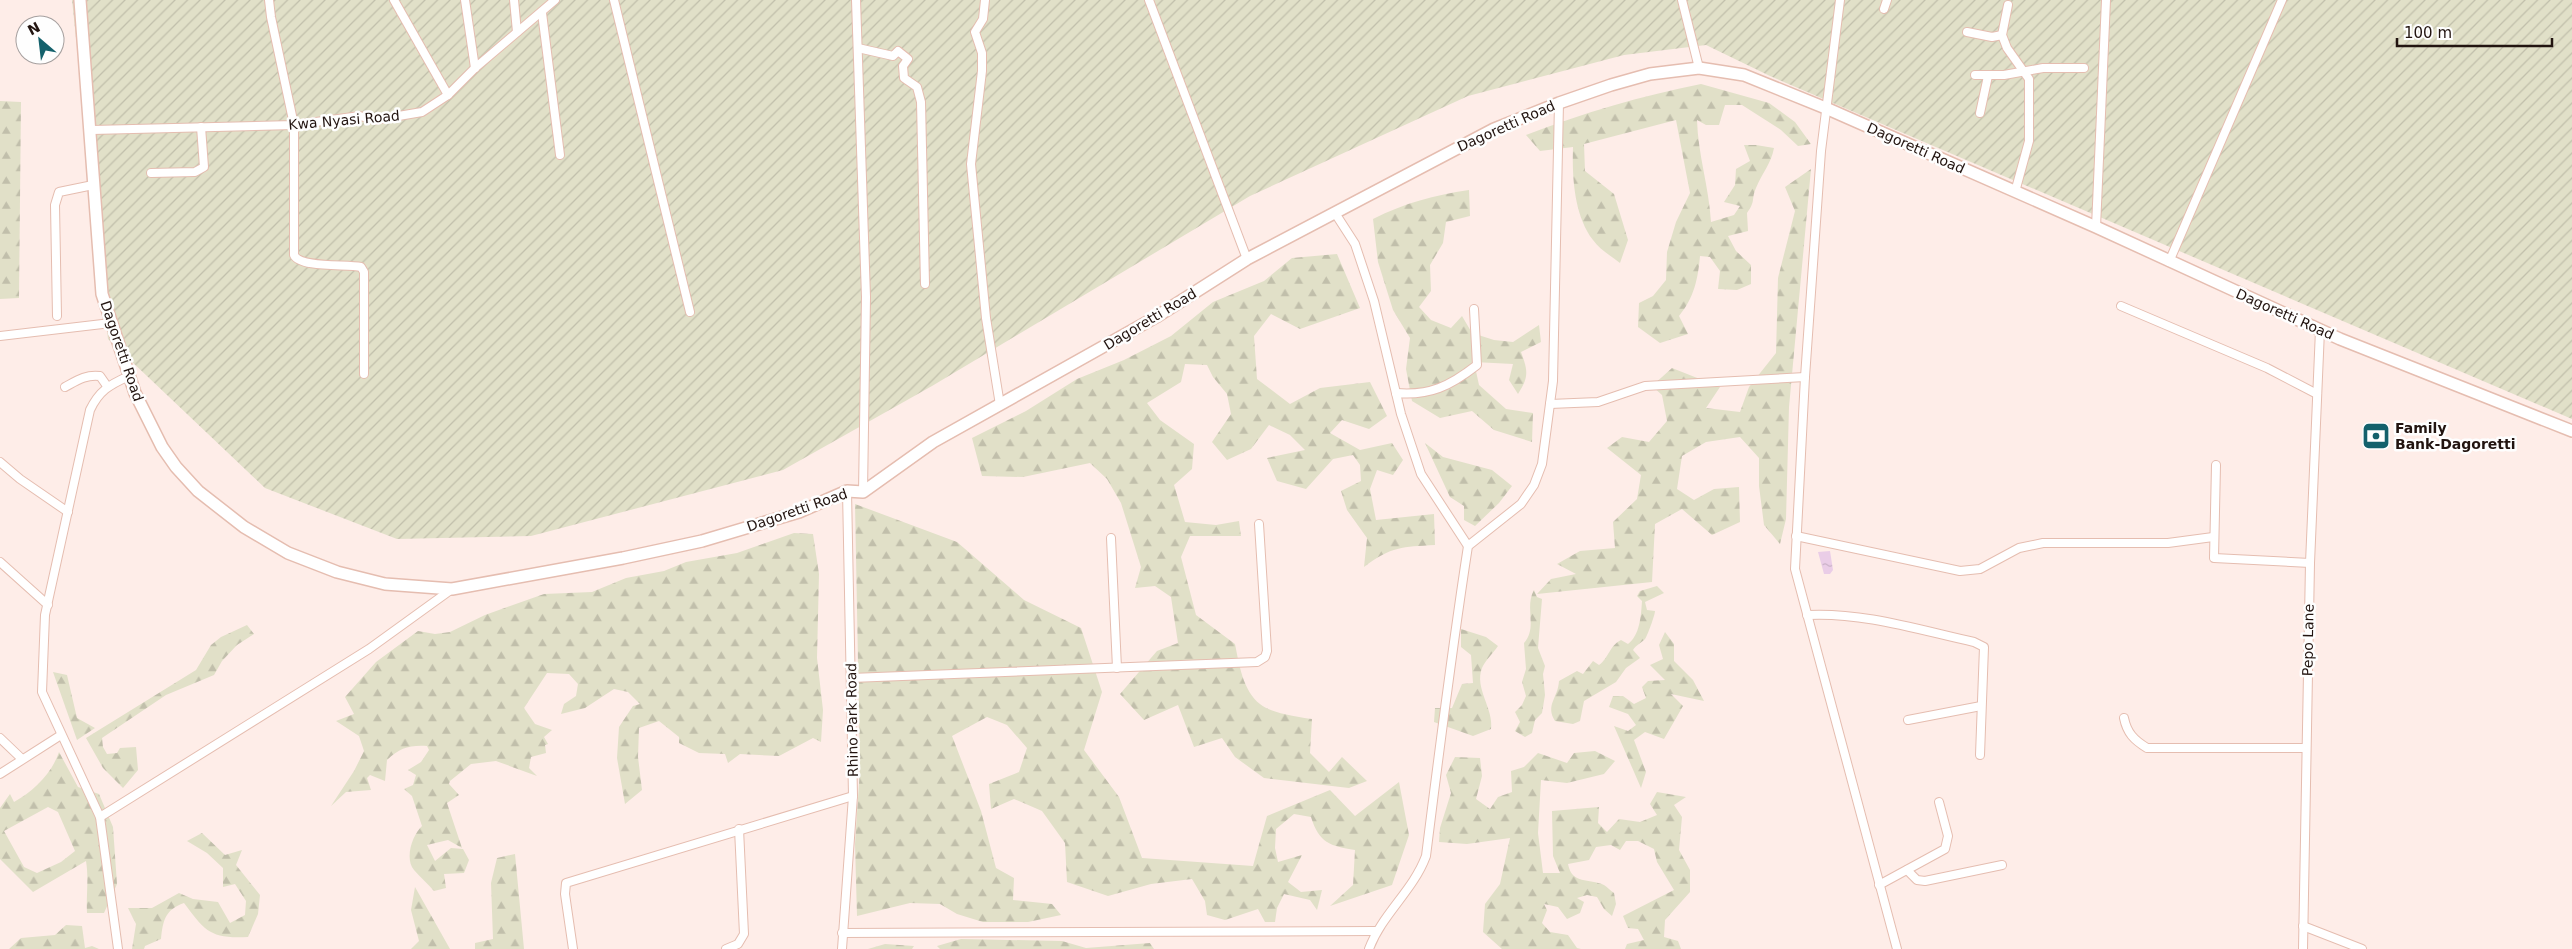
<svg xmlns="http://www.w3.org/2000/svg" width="2572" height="949" font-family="'DejaVu Sans',sans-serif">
<defs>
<pattern id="forest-firs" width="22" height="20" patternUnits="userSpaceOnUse" patternTransform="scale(1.25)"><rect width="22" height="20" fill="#e1e0c8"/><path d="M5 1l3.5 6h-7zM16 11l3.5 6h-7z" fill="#c1bfab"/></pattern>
<pattern id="garden-furrows" width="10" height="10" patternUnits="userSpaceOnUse" patternTransform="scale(1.25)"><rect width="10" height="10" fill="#e1e0c8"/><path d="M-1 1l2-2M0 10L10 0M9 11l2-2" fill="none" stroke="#c1bfab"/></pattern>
<pattern id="water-ripples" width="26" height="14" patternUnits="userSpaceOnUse" patternTransform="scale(1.25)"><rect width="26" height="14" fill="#eacde7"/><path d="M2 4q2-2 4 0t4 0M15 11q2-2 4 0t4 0" fill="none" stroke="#c8afc5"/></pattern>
</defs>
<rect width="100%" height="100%" fill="#feede8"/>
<g fill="url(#forest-firs)" fill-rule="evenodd">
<path d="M 1701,84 L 1769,103 L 1795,122 L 1811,144 L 1798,146 L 1781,130 L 1742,105 L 1725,105 L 1719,125 L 1706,125 L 1697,120 C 1698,155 1709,187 1711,222 L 1734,215 L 1740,206 L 1724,202 L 1735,185 L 1736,169 L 1750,161 L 1744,145 L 1756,145 L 1774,148 C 1771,164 1762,173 1756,188 C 1751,199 1756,201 1747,213 L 1748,231 L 1728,236 L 1736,251 L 1751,265 L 1751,284 L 1737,290 L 1718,289 L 1720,271 L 1710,257 L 1700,256 C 1698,279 1694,298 1679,316 L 1688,334 L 1660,343 L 1638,327 L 1639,303 L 1653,296 L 1666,280 L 1667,252 L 1676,222 L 1690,193 L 1676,120 L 1584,144 L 1585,171 L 1614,194 L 1628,240 L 1620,263 C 1611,256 1599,249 1593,240 C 1574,215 1572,177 1573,147 L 1540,151 L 1526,135 C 1583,113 1641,96 1701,84 Z"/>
<polygon points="0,101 21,102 19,298 0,299"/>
<polygon points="1811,169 1789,407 1786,519 1780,544 1764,525 1759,486 1759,458 1740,437 1706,442 1682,456 1677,489 1694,500 1714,489 1739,487 1740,522 1712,535 1682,509 1655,524 1652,582 1537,594 1551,579 1576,574 1557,564 1580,551 1615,548 1613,522 1637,499 1641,475 1607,448 1622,437 1649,442 1667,421 1662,395 1652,386 1672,368 1720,387 1706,408 1740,412 1749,387 1776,353 1778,278 1795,211 1785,187"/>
<path d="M 1469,190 L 1470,216 L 1446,222 L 1443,243 L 1430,265 L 1431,291 L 1419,307 L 1431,320 L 1451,328 L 1462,316 L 1472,333 L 1494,340 L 1513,342 L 1539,325 L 1541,342 L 1521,352 C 1528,371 1529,377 1518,394 L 1509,380 L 1513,364 L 1474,362 L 1479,385 L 1506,409 L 1533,413 L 1532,442 L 1494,430 L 1472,411 L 1440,418 L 1412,401 L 1406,369 L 1410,338 L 1393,310 L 1378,262 L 1373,219 C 1405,203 1434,195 1469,190 Z"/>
<path d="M 1337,254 L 1360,308 L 1300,329 L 1271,314 L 1254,336 L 1257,379 L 1290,404 L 1320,388 L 1370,382 L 1387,416 L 1369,429 L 1342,420 L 1330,433 L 1360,450 L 1392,443 L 1403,460 L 1393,475 L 1377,470 L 1370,489 L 1376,520 L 1434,514 L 1435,545 C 1402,547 1392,546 1364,567 L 1367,538 L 1347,510 L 1341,491 L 1361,481 L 1360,465 L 1353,455 L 1333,459 L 1306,489 L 1277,481 L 1267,458 L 1305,450 L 1290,435 L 1269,425 L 1251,449 L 1227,460 L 1212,442 L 1231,414 L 1227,394 L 1213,377 L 1207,365 L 1185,364 L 1181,382 L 1147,403 L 1160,420 L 1194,444 L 1192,469 L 1174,485 L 1185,522 L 1216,525 L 1239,521 L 1241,536 L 1190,536 L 1181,557 L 1196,615 L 1235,644 C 1239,664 1243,691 1260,704 C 1270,713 1299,717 1312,719 L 1310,753 L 1329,772 L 1342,757 L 1367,781 L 1349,788 L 1264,778 L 1235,757 L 1222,738 L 1194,747 L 1178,705 L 1144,720 L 1120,694 L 1157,651 L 1178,643 L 1171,597 L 1155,586 L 1135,588 L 1141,567 L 1121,503 L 1107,479 L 1090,463 L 1023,477 L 982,476 L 972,438 L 1026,411 L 1077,379 L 1124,360 L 1171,336 L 1213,302 L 1264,281 L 1292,258 Z"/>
<polygon points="1425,443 1443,457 1492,470 1512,486 1499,503 1475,526 1464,520 1464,506 1450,497"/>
<path d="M 855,504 L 957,542 L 1024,600 L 1081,628 L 1102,692 L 1084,750 L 1119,797 L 1142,858 L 1253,866 L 1267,816 L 1330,790 L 1355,816 L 1399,782 L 1409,835 L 1392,885 L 1330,906 L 1353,885 L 1355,850 C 1330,846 1319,843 1311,817 L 1294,814 L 1276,829 L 1275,848 L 1278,862 L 1302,855 L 1288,882 L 1301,892 L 1322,890 L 1317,910 L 1310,900 L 1284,894 L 1277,908 L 1275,922 L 1265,922 L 1258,909 L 1225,920 L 1207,915 L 1205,901 L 1192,879 L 1151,884 L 1108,896 L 1067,882 L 1065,843 L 1042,811 L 1014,799 L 991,809 L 989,784 L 1019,772 L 1027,748 L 1007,725 L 987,717 L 952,736 L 981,811 L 996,868 L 1014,878 L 1013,900 L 1052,904 L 1061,915 L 1028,922 L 983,922 L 957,914 L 940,904 L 910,903 L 857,916 L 855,844 L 860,768 Z"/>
<path d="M 794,533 L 813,534 L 819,574 L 817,658 L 823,710 L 821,742 L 813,738 L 779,756 L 740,754 L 728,763 L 725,754 L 699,753 L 679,743 L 679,737 L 659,721 L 639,728 L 638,757 L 642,790 L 625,804 L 617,758 L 619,727 L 633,706 L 640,704 L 628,692 L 614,689 L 585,708 L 561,714 L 564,704 L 576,696 L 578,684 L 569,674 L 547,673 L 524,708 L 535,724 L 552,730 L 544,737 L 548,744 L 545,745 L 546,753 L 531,757 L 529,768 L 537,776 L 496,761 L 471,764 L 450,781 L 449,784 L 459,795 L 447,803 L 462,848 L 448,840 L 427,845 L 435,861 L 451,848 L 463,849 L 469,860 L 464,873 L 444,874 L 446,888 L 434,891 C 428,884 420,877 414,870 C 404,858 413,834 422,826 L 412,796 L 404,789 L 413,785 L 416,775 L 408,770 L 421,762 L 429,750 L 427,746 C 409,745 400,748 387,760 L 385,781 L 370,775 L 367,778 L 371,790 L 346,792 L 331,806 L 354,771 L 364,751 L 359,736 L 336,721 L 354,714 L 345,697 L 376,662 L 418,631 L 435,634 L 450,632 L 485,615 L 544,594 L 592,592 L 626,578 L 664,571 L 686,562 L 737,553 Z"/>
<path d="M 1657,586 L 1664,593 L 1645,602 L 1647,610 L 1655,611 C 1655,615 1647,637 1645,639 C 1641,643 1636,645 1633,650 L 1640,658 L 1626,668 L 1616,682 L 1584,701 L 1580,721 L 1573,724 L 1555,721 C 1545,705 1558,698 1559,681 L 1577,671 L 1583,674 L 1593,661 L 1599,665 C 1609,658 1609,646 1621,640 L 1628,644 C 1640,635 1641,616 1642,601 L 1637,596 L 1640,591 Z"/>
<path d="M 1534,590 L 1537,597 L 1542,599 L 1538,648 L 1545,666 L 1543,674 L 1545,695 L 1542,713 L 1535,720 L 1532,733 L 1525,737 L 1515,731 L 1520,722 L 1515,712 L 1522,705 L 1526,696 L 1522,682 L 1526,669 L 1524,643 C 1538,627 1524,608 1534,590 Z"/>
<polygon points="247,625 254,634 237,645 222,661 214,675 166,695 102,738 103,747 107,754 117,753 120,748 136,747 138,770 123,788 103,768 86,738 196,670 211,645 221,637"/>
<path d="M 1461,629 L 1486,637 L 1498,646 C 1493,653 1485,661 1482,668 C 1474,688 1494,709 1491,729 L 1473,736 L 1434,722 L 1435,708 L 1452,708 L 1462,684 L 1473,683 L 1471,655 L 1461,647 Z"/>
<polygon points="1665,632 1674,644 1674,661 1693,680 1704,701 1671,694 1683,706 1664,739 1645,732 1634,740 1646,772 1641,788 1614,726 1628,731 1636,725 1628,714 1609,707 1613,696 1623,696 1634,704 1646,698 1642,687 1648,681 1665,680 1650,665 1663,659 1659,645"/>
<polygon points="53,672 67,675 77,718 95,728 77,740"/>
<path d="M 1595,751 L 1615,761 L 1604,774 L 1567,783 L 1541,780 L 1538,833 L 1543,873 L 1560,873 L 1553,856 L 1552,811 L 1599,807 L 1598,823 L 1607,832 L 1619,819 L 1640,822 L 1657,815 L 1650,804 L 1657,792 L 1686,797 L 1674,805 L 1682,817 L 1679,850 L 1690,870 L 1690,892 L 1665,920 L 1664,937 L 1678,941 L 1681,949 L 1625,949 L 1627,944 L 1644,940 L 1638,929 L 1628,928 L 1623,916 L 1674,890 L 1657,862 L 1654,849 L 1638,841 L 1626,841 L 1620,850 L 1611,845 L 1596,847 L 1589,860 L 1568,864 C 1572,885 1589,878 1604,885 C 1607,887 1611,891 1614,893 L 1616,904 L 1612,916 L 1604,909 L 1597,897 L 1587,895 L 1577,898 L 1584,902 L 1580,913 L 1567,919 L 1558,907 L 1544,904 L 1547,910 L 1542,923 L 1550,932 L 1568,935 L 1577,948 L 1581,949 L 1502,949 L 1483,932 L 1485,904 L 1500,884 L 1510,838 L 1467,844 L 1439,842 L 1440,828 L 1451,793 L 1446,775 L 1455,757 L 1480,758 L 1482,776 L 1476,799 L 1490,809 L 1498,797 L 1512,792 L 1511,771 L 1524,767 L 1538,753 L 1567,763 L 1574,753 Z"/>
<path d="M 59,752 L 78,787 L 99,794 L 113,827 L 117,884 L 104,913 L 87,913 C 86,895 89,879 86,861 L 33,892 L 0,859 L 0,808 L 10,794 L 14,802 C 34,791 52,773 59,752 ZM 48,807 L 58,812 L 75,851 L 61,862 L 37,873 L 24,867 L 4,831 Z"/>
<path d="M 202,833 L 225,855 L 242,850 L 236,865 L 260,895 L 258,914 L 248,937 C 210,939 205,931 184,903 C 165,910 163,920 161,939 L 145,946 L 144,949 L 132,949 L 136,924 L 128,908 L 152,908 L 179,893 L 193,899 L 218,902 L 230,923 L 245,915 L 246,901 L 235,884 L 223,887 L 223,868 L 207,853 L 187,841 Z"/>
<polygon points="515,854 524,949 475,949 475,943 493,939 491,883 497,858"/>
<polygon points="415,887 450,949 411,949 419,941 411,910"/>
<polygon points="66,925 82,926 85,948 92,946 99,949 9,949 21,938 55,935"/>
<polygon points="961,939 1062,941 1086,948 1150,943 1154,949 940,949 937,946"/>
<polygon points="885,944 914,946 912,949 868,949"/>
</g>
<polygon fill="url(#garden-furrows)" points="72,0 2572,0 2572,419 1770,76 1706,45 1624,55 1468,96 1250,196 932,386 783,470 531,536 397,539 265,488 108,339"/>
<polygon fill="url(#water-ripples)" points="1830,551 1833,570 1830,574 1824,574 1818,552"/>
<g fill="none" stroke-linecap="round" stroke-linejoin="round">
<defs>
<g id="street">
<path d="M 269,0 L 271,17 L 294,125 L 294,255 C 300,268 346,264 361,267 L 364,272 L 364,374"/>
<polyline points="394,0 448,95"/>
<polyline points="465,0 475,68"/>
<polyline points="514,0 517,32"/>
<polyline points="614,0 690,312"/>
<polyline points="856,0 866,297 863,492"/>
<polyline points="985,0 983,19 975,32 982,53 982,71 971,164 986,318 1000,405"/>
<polyline points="1149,0 1247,259"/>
<polyline points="1682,0 1699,68"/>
<polyline points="1840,0 1821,151 1805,377 1795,569 1897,949"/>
<polyline points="2008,5 2002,35 2007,48 2029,79 2029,141 2015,192"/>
<polyline points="1884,9 1887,0"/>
<polyline points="542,13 560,155"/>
<polyline points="1967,32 1992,37 2002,35"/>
<polyline points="858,48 893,56 898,51 908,59 903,66 904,78 917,87 921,102 925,284"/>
<polyline points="1975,75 2004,75 2043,68 2084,68"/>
<polyline points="1980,113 1988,76"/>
<polyline points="92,130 294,125 360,116 375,120 422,112 448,95 475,68 555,0"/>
<polyline points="151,173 195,172 204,167 201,127"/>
<polyline points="1335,213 1355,244 1374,301 1401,414 1421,474 1468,546"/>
<polyline points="2096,227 2106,0"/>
<polyline points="2169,262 2282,0"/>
<polyline points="2121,306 2267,368 2317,394"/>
<polyline points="57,316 55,205 59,192 93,185"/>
<polyline points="0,336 111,323"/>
<path d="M 65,387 C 76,381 86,374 100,376 L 107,386"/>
<path d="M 1396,393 C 1430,396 1450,386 1477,365 L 1474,309"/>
<polyline points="1550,404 1598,402 1645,386 1805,377"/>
<polyline points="0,462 20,479 68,512"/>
<polyline points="2216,465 2214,558 2310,563"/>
<polyline points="1796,536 1960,571 1980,569 2019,548 2043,543 2168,543 2213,537"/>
<polyline points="1111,538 1117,668"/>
<polyline points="0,562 48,605"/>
<path d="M 1807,615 C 1863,612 1919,630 1974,642 L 1984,647 L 1980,755"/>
<polyline points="851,678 1257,662 1265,657 1267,651 1259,524"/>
<path d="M 2124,718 C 2127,733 2134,740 2147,748 L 2306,748"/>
<polyline points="1908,720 1981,706"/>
<polyline points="0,738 22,759"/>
<polyline points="0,774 61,735"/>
<polyline points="100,817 369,649 452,589"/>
<polyline points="1907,870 1917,880 1925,881 2002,865"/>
<polyline points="1879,885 1945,849 1948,836 1939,802"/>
<polyline points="2303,926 2362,949"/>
<polyline points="842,933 1375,931"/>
<path d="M 118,949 L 100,817 L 42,692 L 45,615 L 90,410 C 99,391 109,385 129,376"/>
<polyline points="573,949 565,894 566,883 853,796"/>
<polyline points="726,949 738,944 744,934 739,829"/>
<polyline points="842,949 853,796 847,491"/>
<path d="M 1369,949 C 1382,914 1413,891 1426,856 C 1439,752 1452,649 1468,546 L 1521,504 L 1534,485 L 1542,464 L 1553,381 L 1559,103"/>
<polyline points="2303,949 2310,563 2320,330"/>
</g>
<polyline id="secondary" points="80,0 102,294 135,393 162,447 176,467 198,491 244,527 288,553 337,572 385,584 452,589 623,558 702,541 799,512 847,491 863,492 933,442 1156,317 1247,259 1494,129 1559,103 1611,85 1650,74 1699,68 1744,75 1828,109 2096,227 2340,339 2572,431"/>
</defs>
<use href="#street" stroke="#e5bdb0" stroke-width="10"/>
<use href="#secondary" stroke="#e5bdb0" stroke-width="14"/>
<use href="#street" stroke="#fff" stroke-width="8"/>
<use href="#secondary" stroke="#fff" stroke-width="11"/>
</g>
<defs>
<symbol id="bank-square" viewBox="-11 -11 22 22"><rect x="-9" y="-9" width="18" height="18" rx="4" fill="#14616c" stroke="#fefefe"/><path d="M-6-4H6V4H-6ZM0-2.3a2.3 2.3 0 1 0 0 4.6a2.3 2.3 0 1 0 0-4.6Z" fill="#fff"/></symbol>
</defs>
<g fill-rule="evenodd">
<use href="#bank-square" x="2360" y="420" width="32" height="32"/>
</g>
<g text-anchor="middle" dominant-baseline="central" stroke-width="5" stroke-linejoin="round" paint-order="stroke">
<g font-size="14" fill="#221410" stroke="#fefefe">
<text transform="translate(344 120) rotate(-5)">Kwa Nyasi Road</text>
<text transform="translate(1506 126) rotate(-24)">Dagoretti Road</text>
<text transform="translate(1916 148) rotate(24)">Dagoretti Road</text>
<text transform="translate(2285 314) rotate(24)">Dagoretti Road</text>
<text transform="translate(1150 319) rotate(-31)">Dagoretti Road</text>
<text transform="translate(122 351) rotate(71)">Dagoretti Road</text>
<text transform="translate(797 510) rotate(-19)">Dagoretti Road</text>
<text transform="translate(2308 640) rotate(-89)">Pepo Lane</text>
<text transform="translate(852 720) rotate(-91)">Rhino Park Road</text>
</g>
<g font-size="14" font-weight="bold" fill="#221410" stroke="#fefefe" text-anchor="start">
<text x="2395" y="428">Family<tspan x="2395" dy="16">Bank-Dagoretti</tspan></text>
</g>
</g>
<g transform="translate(40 40) rotate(332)"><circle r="24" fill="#fefefe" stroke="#a6a09f"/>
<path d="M0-4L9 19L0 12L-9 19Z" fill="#14616c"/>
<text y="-8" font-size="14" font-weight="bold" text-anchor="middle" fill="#221410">N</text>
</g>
<path d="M2397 38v8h155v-8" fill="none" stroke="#221410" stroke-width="2.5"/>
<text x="2404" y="38" font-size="15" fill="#221410" stroke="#fefefe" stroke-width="4" paint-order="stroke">100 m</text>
</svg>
